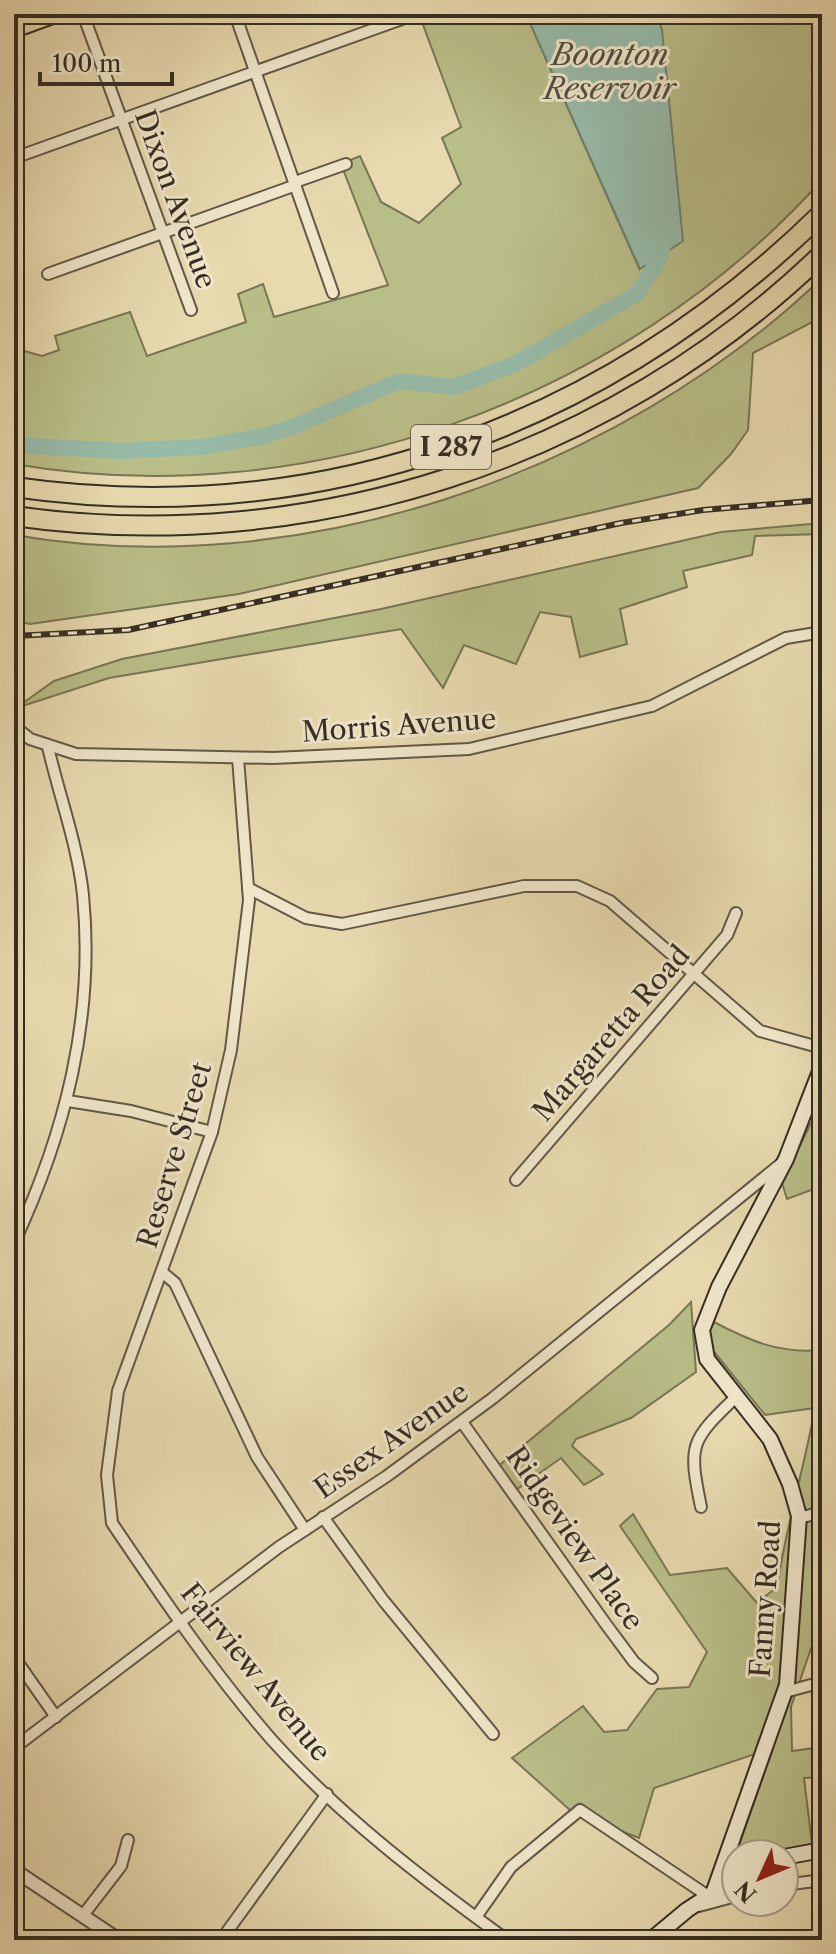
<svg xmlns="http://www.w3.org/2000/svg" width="836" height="1954" font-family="'Libre Caslon Text',serif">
<rect width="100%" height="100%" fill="#e8daaf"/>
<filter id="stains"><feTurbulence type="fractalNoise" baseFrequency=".0025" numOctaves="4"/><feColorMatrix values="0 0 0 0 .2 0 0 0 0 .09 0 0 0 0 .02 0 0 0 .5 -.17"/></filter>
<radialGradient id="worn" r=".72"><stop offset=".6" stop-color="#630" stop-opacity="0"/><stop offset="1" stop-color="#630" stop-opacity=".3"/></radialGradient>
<g fill="#b9be88" stroke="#787656" stroke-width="2">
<path d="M 419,14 L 526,14 L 639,268 L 662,30 L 656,14 L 822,14 L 822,180 C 624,400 307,515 14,464 L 14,348 L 42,356 L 59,350 L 55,336 L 130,312 L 147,356 L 246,322 L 238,294 L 263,284 L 274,317 L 388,285 L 341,164 L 360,156 L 381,202 L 419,223 L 461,184 L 442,138 L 461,127 Z"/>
<path d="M 822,278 L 822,317 L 753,353 L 748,430 L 731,454 L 698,488 L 239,594 L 30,624 L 14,621 L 14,535 C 297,584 616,475 822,278 Z"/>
<polygon points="822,523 822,534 755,536 752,555 683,571 687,587 620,609 627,644 580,657 571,617 540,612 516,664 464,645 443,688 401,629 109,678 16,708 54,681 122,659 381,609 721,532"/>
<polygon points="822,1100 822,1186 787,1199 782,1183"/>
<polygon points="691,1302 696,1372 631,1418 576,1439 572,1446 603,1474 584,1485 561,1458 513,1492 496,1468 669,1325"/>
<path d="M 714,1322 C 750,1341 780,1354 822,1350 L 822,1627 L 818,1628 L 791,1707 L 792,1751 L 822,1747 L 822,1777 L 804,1778 L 812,1844 L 774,1854 L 736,1854 L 736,1858 L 735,1857 L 773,1748 L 654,1788 L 639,1838 L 572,1812 L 512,1758 L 583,1706 L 604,1732 L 627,1730 L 657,1689 L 689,1687 L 707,1652 L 620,1526 L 633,1514 L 670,1575 L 727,1568 L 757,1603 L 777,1587 C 786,1526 804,1469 815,1408 L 765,1415 L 711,1348 L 709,1332 Z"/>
</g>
<polygon fill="#97bba9" stroke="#708274" stroke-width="2" points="526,14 656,14 662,30 683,241 640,269"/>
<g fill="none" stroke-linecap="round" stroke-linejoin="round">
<polyline stroke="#97bba9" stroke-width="16" points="14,445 122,451 200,447 265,436 297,425 399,381 454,387 517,363 638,293 661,256 664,237"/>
<defs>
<g id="minor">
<polyline points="83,14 191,310"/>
<polyline points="235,14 333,293"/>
<polyline points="14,158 416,14"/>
<polyline points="295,182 346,164"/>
<polyline points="48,274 296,185"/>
<polyline points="14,726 30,739 76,754 273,758 469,749 652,706 786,638 822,632"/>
<path d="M 238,758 L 249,900 L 231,1050 L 212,1132 L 118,1391 L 107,1475 L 112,1523 C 162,1597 212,1671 271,1739 C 340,1816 424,1880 507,1940"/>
<polyline points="248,888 306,918 342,924 524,886 577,886 610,901 760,1031 822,1048"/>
<polyline points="68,1101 131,1111 212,1132"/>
<polyline points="516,1180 727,935 736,913"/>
<path d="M 14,1243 C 65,1133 95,1018 83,895 C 78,846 59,795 48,747"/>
<polyline points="163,1273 175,1283 257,1457 305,1530"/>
<polyline points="462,1422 605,1623 634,1662 652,1678"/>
<path d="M 701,1507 C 688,1444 690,1441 737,1396"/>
<polyline points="323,1517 383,1600 493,1734"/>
<polyline points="799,1518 822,1512"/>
<polyline points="14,1657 56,1717"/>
<polyline points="785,1692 822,1682"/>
<polyline points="14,1748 279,1547 387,1476 493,1398 782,1163"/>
<polyline points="784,1885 822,1880"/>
<polyline points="699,1906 736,1896"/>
<polyline points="84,1914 121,1866 128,1840"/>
<polyline points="476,1917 511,1867 580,1810 708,1896"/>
<polyline points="221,1940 327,1794"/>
</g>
<polyline id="tertiary" points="14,1870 119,1940"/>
<g id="secondary">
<polyline points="784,1857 822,1850"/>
<polyline points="714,1891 787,1685 799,1516 790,1484 770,1439 707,1359 702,1330 719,1287 786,1159 822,1066"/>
<polyline points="651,1940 687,1910 736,1878"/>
</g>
<polyline id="primary" points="14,29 55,14"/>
<g id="motorway">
<path d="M 14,487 C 319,531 604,427 822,213"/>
<path d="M 14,516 C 308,558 609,460 822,254"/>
</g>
</defs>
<use href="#minor" stroke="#625847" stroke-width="14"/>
<use href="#tertiary" stroke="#625847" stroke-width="16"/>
<use href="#secondary" stroke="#362d24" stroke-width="18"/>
<use href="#primary" stroke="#362d24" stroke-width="20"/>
<use href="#motorway" stroke="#362d24" stroke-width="22"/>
<use href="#minor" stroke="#f0e7cb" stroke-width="10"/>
<use href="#tertiary" stroke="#f0e7cb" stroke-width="12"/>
<use href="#secondary" stroke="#f0e7cb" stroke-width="14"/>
<use href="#primary" stroke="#e8daaf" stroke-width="16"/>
<use href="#motorway" stroke="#e8daaf" stroke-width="18"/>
<defs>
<polyline id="rail" points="14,636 128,630 621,523 703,510 822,500"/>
</defs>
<use href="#rail" stroke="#362d24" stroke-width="6"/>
<use href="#rail" stroke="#f0e7cb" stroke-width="3" stroke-dasharray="9" stroke-linecap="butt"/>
</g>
<g text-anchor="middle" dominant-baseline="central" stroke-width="6" stroke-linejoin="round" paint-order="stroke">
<rect fill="#f0e7cb" stroke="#6e6556" stroke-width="2" x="411" y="425" width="80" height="44" rx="6"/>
<g font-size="26" font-weight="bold" fill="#362d24">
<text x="451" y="447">I 287</text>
</g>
<g font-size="28" fill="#362d24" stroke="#f0e7cb">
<text transform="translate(176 199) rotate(70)">Dixon Avenue</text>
<text transform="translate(399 725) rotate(-4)">Morris Avenue</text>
<text transform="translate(611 1033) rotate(-49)">Margaretta Road</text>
<text transform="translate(174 1155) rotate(-73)">Reserve Street</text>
<text transform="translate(391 1440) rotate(-35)">Essex Avenue</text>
<text transform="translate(575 1538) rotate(55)">Ridgeview Place</text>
<text transform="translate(765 1599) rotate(-86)">Fanny Road</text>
<text transform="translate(256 1672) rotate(51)">Fairview Avenue</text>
</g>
<g font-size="30" font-style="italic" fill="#4e5045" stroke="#f0e7cb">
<text x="610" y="54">Boonton<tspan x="610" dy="34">Reservoir</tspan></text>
</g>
</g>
<rect width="836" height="1954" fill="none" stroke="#e8daaf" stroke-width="48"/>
<rect x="16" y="16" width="804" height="1922" fill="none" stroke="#362d24" stroke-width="4"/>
<rect x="24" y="24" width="788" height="1906" fill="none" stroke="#362d24" stroke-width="2"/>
<g transform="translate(760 1878) rotate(226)"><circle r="38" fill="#f0e7cb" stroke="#a69d88" stroke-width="2"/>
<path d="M0-6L14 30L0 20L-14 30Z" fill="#8f2418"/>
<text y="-12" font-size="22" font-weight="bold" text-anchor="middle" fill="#362d24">N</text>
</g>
<path d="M40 72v12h132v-12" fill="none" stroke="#362d24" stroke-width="4"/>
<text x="52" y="72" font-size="24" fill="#362d24" stroke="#f0e7cb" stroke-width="6" paint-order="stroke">100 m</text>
<rect width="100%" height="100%" filter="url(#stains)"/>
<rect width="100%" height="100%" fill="url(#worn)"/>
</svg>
